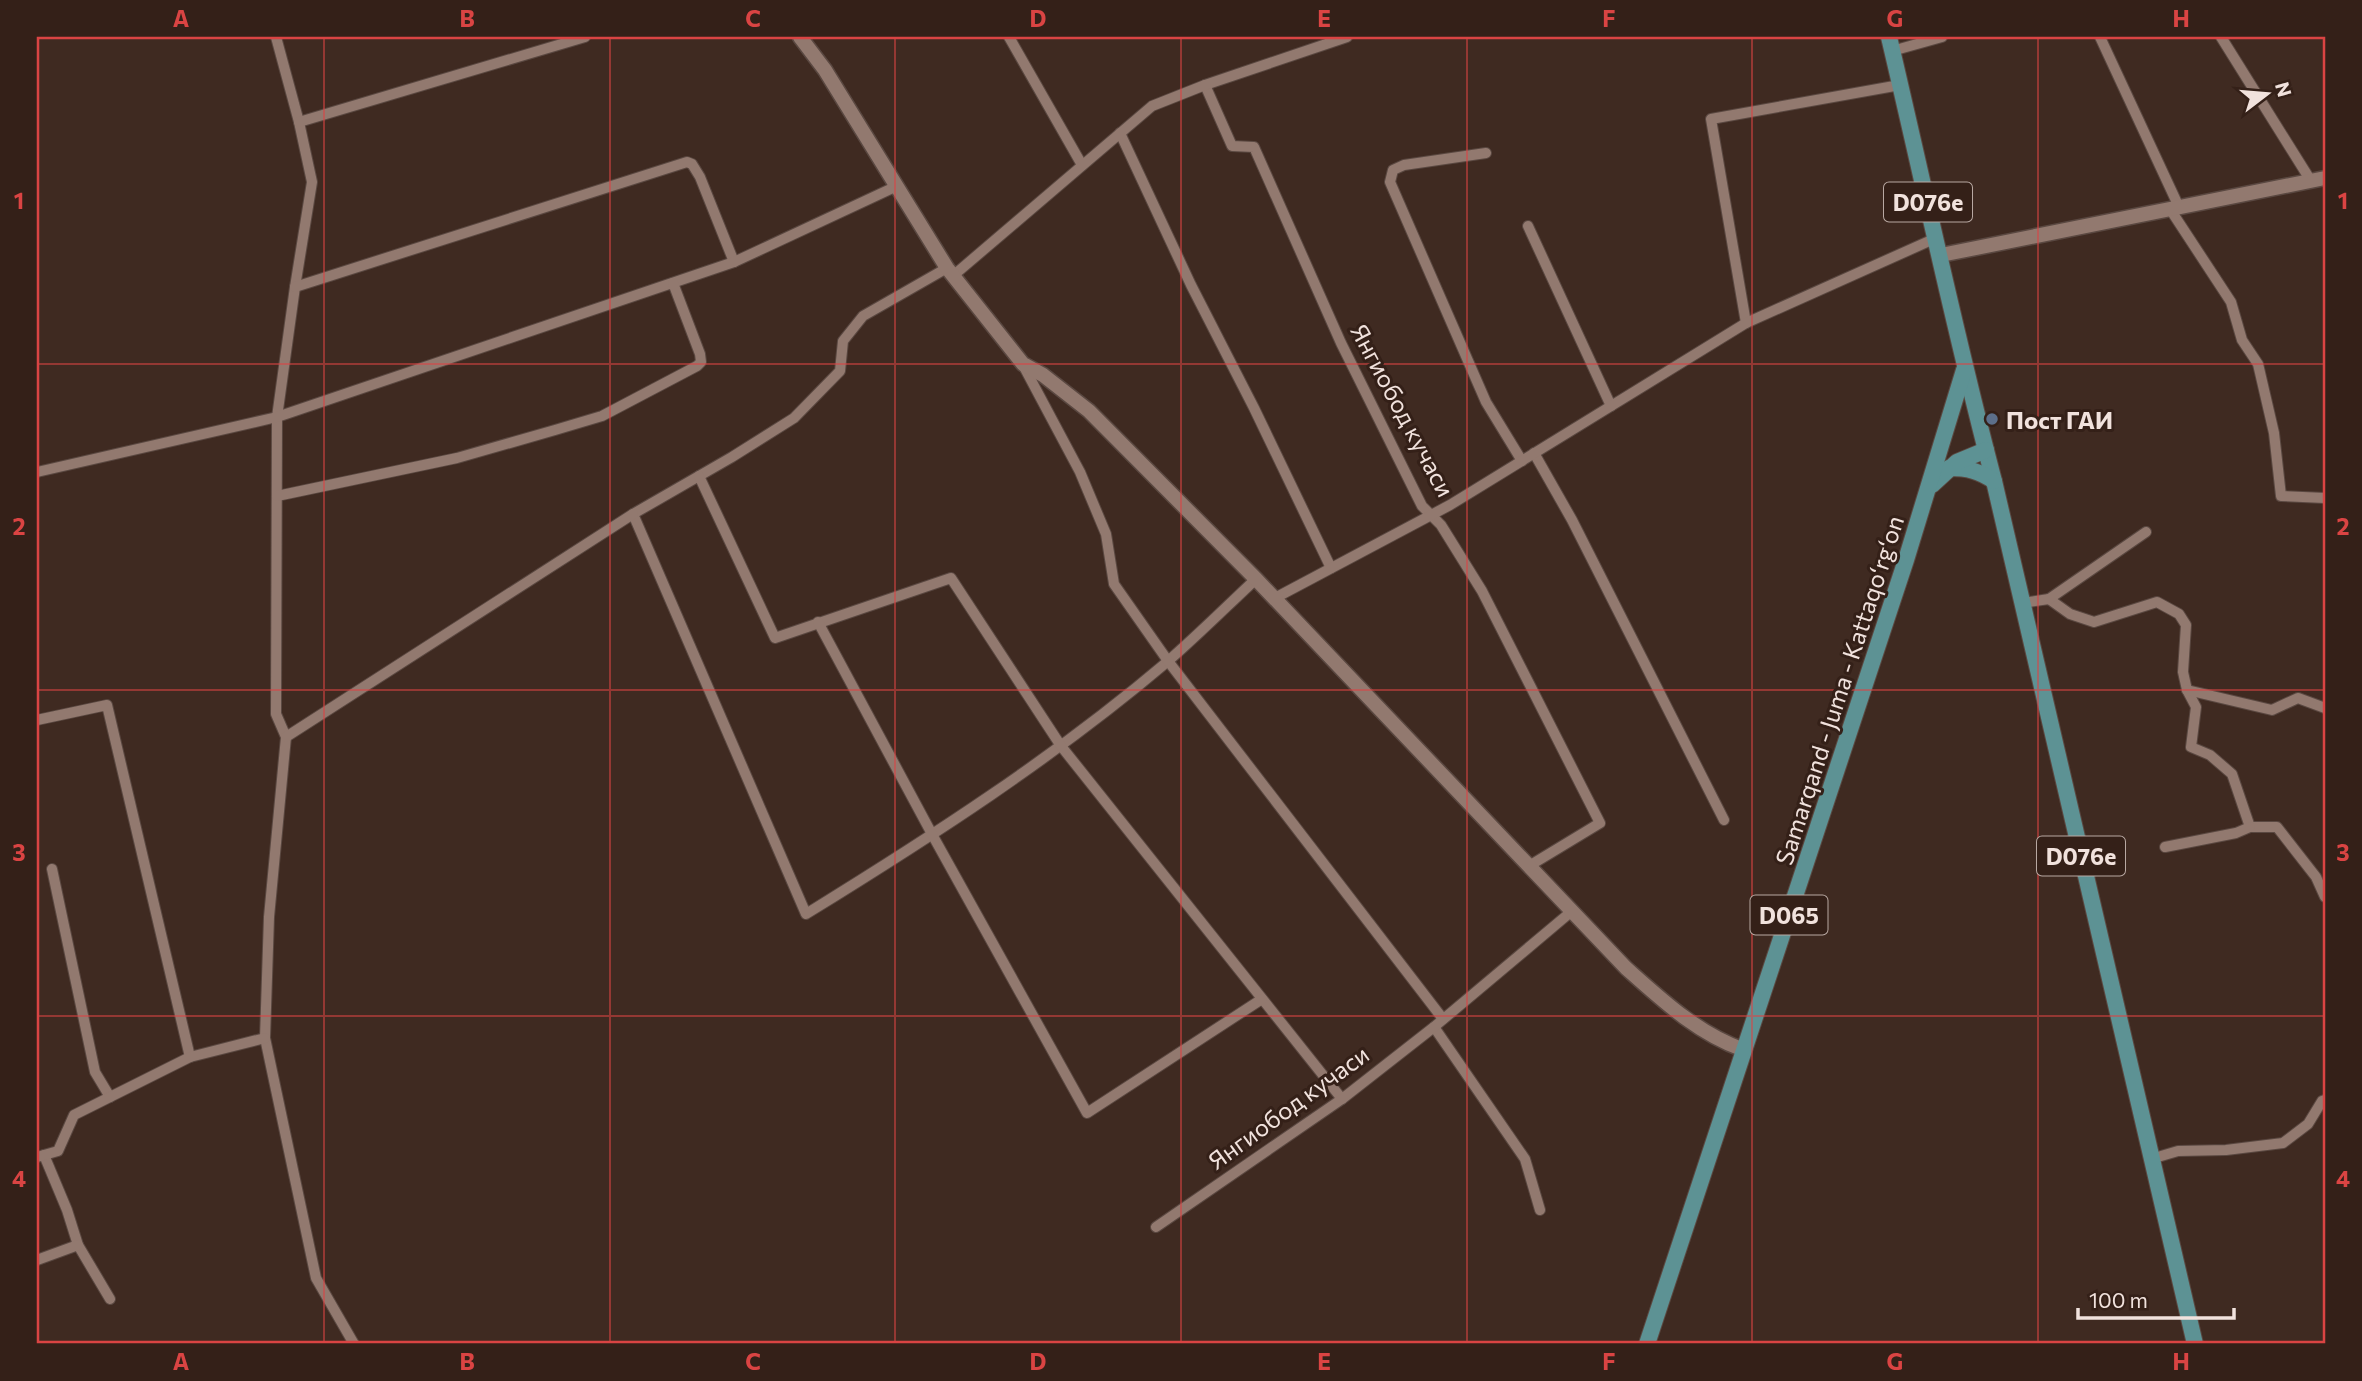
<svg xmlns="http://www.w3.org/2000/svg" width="2362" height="1381" font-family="Commissioner,sans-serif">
<rect width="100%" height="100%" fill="#3f2a21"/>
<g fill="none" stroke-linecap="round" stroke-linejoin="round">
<defs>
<g id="street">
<polyline points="276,37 299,122 312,182 295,287 277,417 276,714 286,737 269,917 265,1038 316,1278 354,1344"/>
<polyline points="1009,37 1082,165"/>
<polyline points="2100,37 2179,207"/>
<polyline points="2221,37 2311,181"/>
<polyline points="1892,51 1942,37"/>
<polyline points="1205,85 1232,146 1254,147 1341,343 1422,506 1441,525 1482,591 1600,823 1529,866"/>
<polyline points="299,122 585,37"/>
<polyline points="1120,133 1191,285 1254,408 1331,568"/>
<polyline points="1486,153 1404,165 1393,170 1390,182 1486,402 1522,461"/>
<polyline points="2170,209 2231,302 2242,340 2258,364 2274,433 2281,496 2325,498"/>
<polyline points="1528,226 1611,406"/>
<path d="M 947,268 L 863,316 L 843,341 L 840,371 L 794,418 L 732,457 L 633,514 L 806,914 C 931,837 1055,757 1167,662 C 1198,635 1227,606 1256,579"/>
<polyline points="954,275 1152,106 1205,85 1347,37"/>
<polyline points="295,287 687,162 692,164 700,177 734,262"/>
<polyline points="1746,323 1711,119 1900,85"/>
<polyline points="1023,365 1080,472 1106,534 1114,584 1168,661 1443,1019"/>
<polyline points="1534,453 1572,520 1724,820"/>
<polyline points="37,472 277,417 734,262 897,186"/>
<polyline points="699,476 775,638 951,578 1061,746 1342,1099"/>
<polyline points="277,496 457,458 555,430 602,416 697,366 701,362 700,354 673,283"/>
<polyline points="1275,598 1450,505 1746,323 1936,238"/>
<polyline points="2049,599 2070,614 2094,622 2157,602 2179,614 2186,625 2183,672 2187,690 2196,707 2191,747 2210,755 2232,774 2250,827 2277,827 2316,877 2325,897"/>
<polyline points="2022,603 2049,599 2146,532"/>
<polyline points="818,622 933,836 1087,1113 1262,999"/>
<polyline points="2187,690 2272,710 2298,698 2325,708"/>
<polyline points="37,720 107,705 190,1057"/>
<polyline points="286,737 633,514"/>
<polyline points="2165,847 2236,833 2250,827"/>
<polyline points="52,869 95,1072 110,1097"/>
<polyline points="1434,1027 1525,1159 1540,1210"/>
<polyline points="44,1155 67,1210 78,1245 110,1299"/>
<polyline points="37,1157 58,1151 74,1115 190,1057 265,1038"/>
<polyline points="2151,1159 2178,1151 2226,1150 2283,1143 2308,1124 2322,1101 2325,1100"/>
<polyline points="1156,1227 1342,1099 1434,1027 1572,911"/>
<polyline points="37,1260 78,1245"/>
</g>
<g id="secondary">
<path d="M 800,37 L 825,70 L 947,268 L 1023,364 L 1043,375 L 1089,411 L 1256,579 L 1626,968 C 1663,1001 1697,1033 1744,1050"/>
<polyline points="1941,255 2325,178"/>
</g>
<g id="primary">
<path d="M 1889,37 C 1924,185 1955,334 1994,481 L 2195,1344"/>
<path d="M 1949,468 C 1968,468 1979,471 1994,481"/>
<polyline points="1932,485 1957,462 1986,450"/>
<polyline points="1647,1344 1906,560 1964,370"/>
</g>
</defs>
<use href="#street" stroke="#5a4841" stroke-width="12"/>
<use href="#secondary" stroke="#5a4841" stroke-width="17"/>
<use href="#primary" stroke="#5a4841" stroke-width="18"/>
<use href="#street" stroke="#92796f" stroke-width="10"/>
<use href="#secondary" stroke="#92796f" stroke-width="14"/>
<use href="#primary" stroke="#5d9294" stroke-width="16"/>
</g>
<path fill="none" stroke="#da4443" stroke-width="2" stroke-opacity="0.55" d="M 324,37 L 324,1344M 610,37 L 610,1344M 895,37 L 895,1344M 1181,37 L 1181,1344M 1467,37 L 1467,1344M 1752,37 L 1752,1344M 2038,37 L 2038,1344M 37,364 L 2325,364M 37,690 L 2325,690M 37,1016 L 2325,1016"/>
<circle fill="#5c6f8a" stroke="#342018" stroke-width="2.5" cx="1992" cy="419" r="7"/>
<g text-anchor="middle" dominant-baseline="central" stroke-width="6" stroke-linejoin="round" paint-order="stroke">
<g fill="#342018" stroke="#b8a8a2" stroke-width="2">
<rect x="1884" y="182.5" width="88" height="39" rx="5"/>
<rect x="2037" y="836.5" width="88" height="39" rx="5"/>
<rect x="1750.5" y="895.5" width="77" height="39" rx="5"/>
</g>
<g font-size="23" font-weight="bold" fill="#f1e2dd">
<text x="1928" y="202">D076e</text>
<text x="2081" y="856">D076e</text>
<text x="1789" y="915">D065</text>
</g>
<g font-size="24" fill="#f1e2dd" stroke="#342018">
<text transform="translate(1403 410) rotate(62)">Янгиобод кучаси</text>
<text transform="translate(1839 690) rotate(-72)">Samarqand - Juma - Kattaqo‘rg‘on</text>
<text transform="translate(1288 1107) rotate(-36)">Янгиобод кучаси</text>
</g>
<g font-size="24" font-weight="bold" fill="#f1e2dd" stroke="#342018" text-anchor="start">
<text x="2006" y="419">Пост ГАИ</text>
</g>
</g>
<rect width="2362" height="1381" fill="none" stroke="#342018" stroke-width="77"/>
<g transform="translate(2267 94) rotate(74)" stroke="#342018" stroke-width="5" paint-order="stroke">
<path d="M0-5L12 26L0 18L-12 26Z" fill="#f1e2dd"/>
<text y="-10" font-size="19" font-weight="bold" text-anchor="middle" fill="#f1e2dd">N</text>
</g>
<path d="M2078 1308v10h156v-10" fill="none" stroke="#f1e2dd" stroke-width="3.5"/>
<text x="2089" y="1308" font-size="21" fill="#f1e2dd" stroke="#342018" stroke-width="5" paint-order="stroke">100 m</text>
<rect x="38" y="38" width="2286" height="1304" fill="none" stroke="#da4443" stroke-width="2.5"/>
<g font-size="23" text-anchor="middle" font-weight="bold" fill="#da4443">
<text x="181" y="27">A</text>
<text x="467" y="27">B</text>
<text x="753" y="27">C</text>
<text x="1038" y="27">D</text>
<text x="1324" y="27">E</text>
<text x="1609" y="27">F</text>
<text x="1895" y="27">G</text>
<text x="2181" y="27">H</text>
<text x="19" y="209">1</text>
<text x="2343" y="209">1</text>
<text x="19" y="535">2</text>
<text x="2343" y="535">2</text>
<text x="19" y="861">3</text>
<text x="2343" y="861">3</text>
<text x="19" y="1187">4</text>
<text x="2343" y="1187">4</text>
<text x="181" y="1370">A</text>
<text x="467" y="1370">B</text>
<text x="753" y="1370">C</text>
<text x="1038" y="1370">D</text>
<text x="1324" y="1370">E</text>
<text x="1609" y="1370">F</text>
<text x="1895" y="1370">G</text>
<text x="2181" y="1370">H</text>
</g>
</svg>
